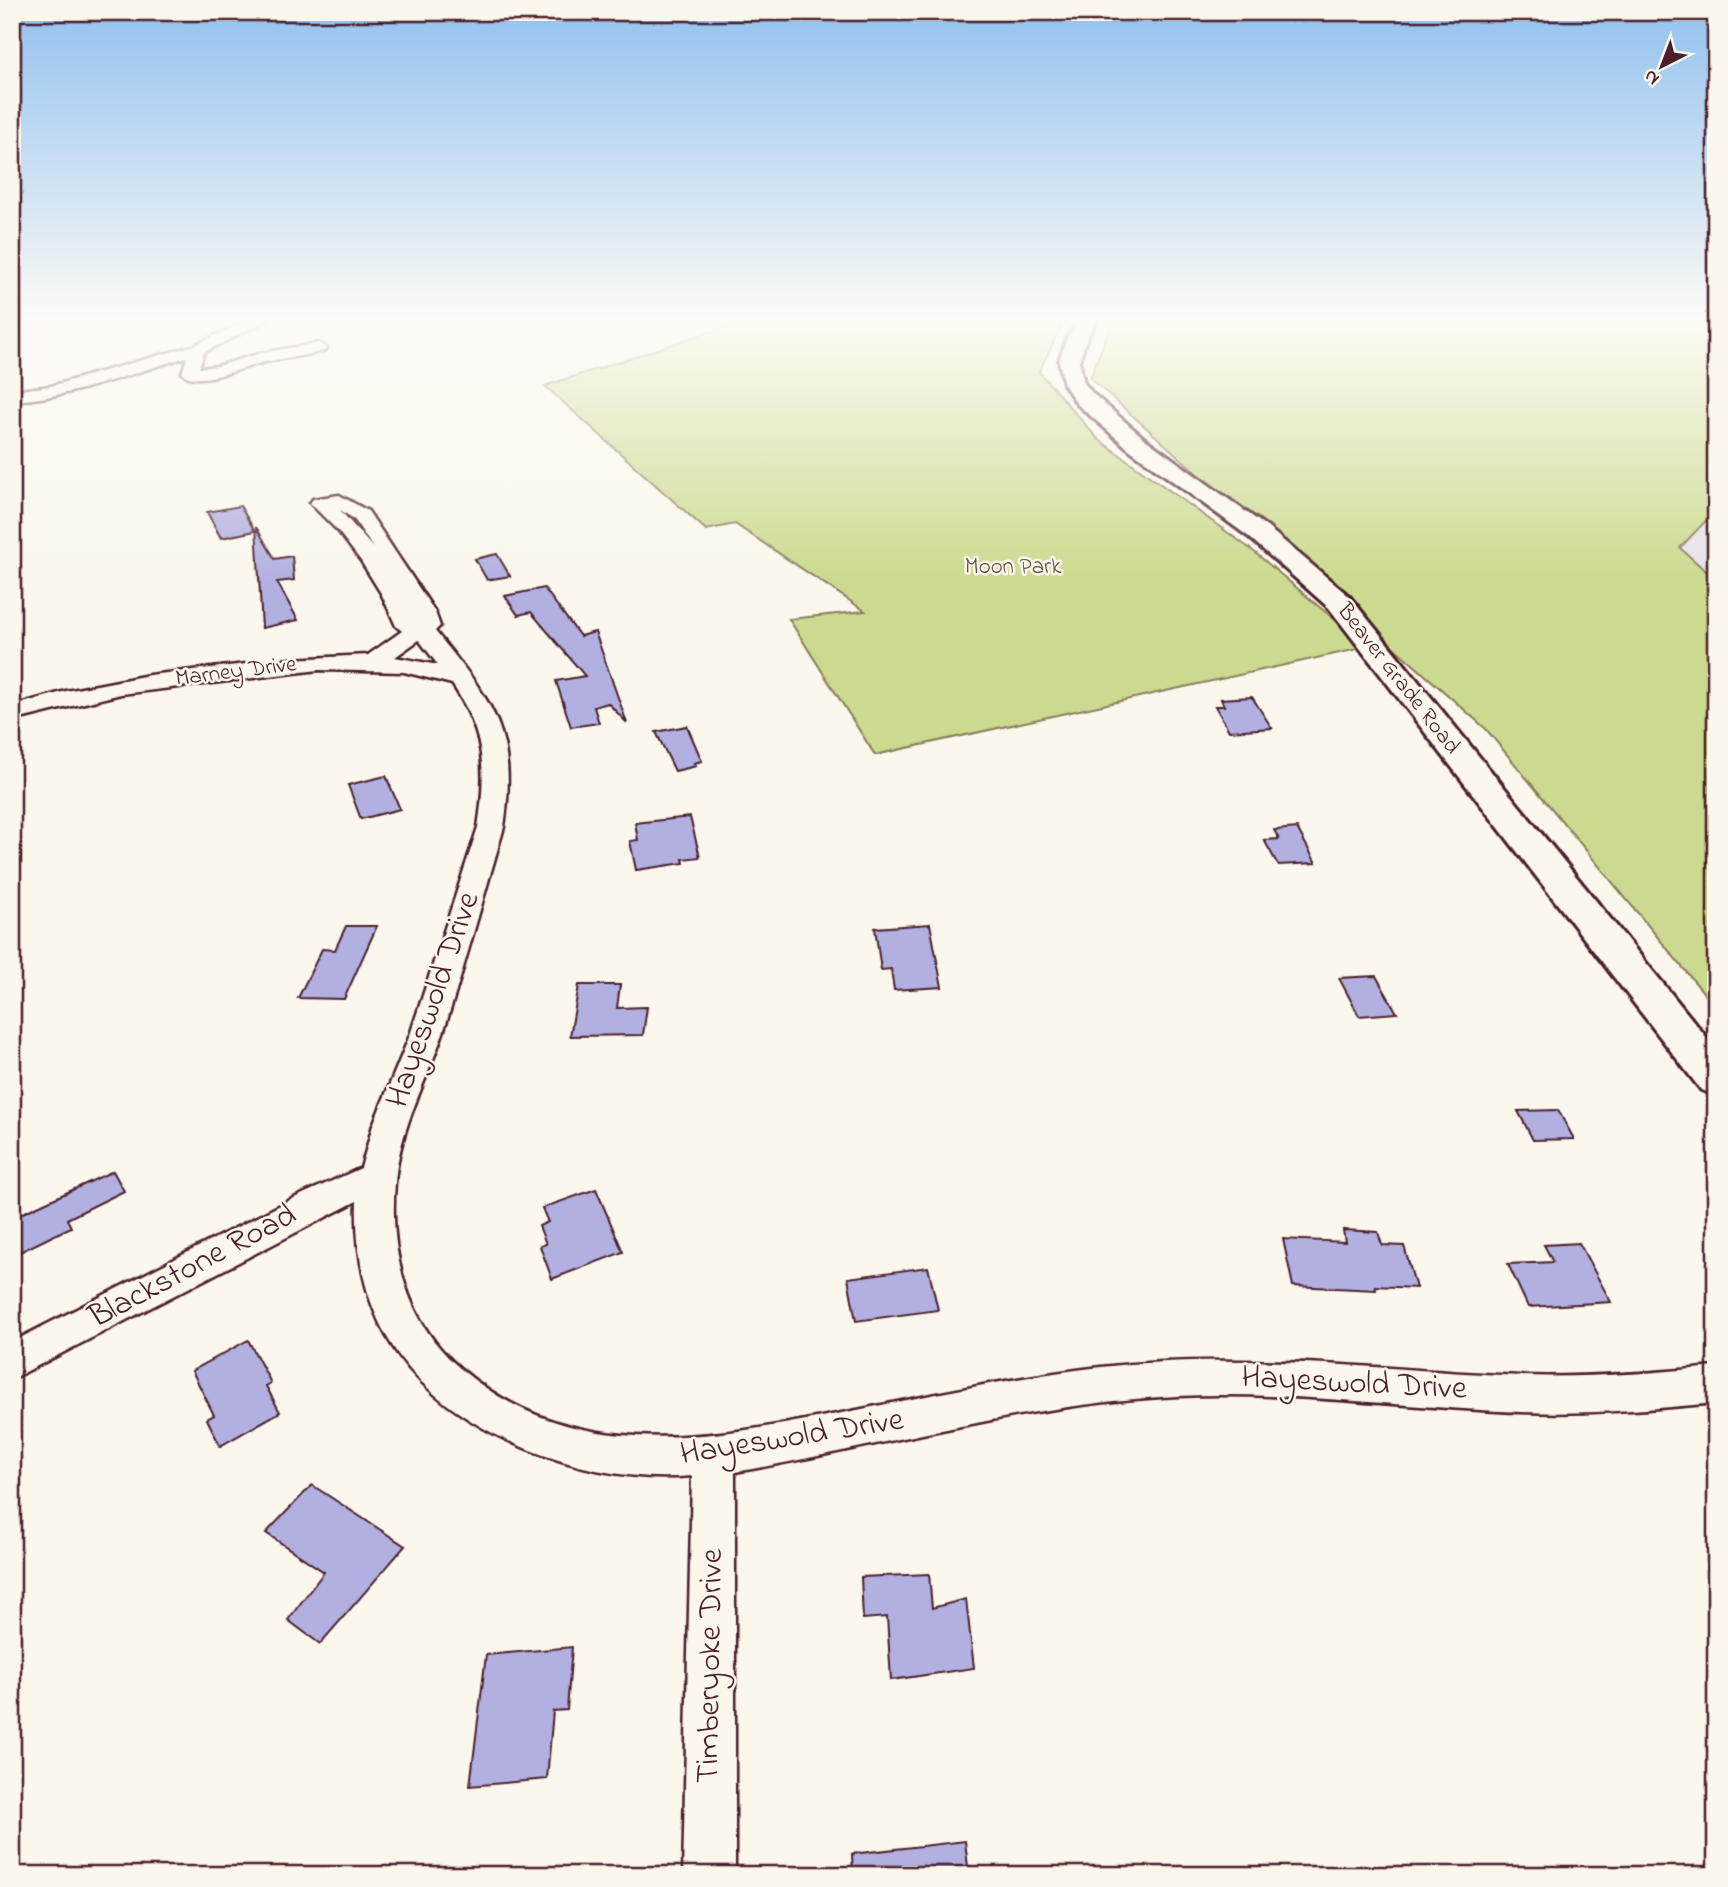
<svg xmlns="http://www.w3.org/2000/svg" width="1728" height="1887" font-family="'Indie Flower',sans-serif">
<rect width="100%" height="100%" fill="#fbf7ec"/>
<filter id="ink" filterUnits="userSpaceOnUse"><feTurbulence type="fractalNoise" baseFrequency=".0143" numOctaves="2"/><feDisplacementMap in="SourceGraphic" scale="14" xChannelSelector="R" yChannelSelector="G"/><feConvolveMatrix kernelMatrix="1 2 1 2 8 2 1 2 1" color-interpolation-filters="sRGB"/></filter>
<g filter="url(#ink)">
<polygon fill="#e5e2e9" points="1716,510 1716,580 1680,548"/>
<g fill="#cbda8e" stroke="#8a7c5c" stroke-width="2">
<polygon points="749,319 1065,319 1039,372 1098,439 1252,550 1367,647 875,755 789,619 865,611 735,524 706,530 545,386"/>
<polygon points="1113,319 1716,319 1716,510 1680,548 1716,580 1716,1008 1486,729 1090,378"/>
</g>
<g fill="#b1b0e1" stroke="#4a1f2b" stroke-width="2">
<polygon points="240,506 255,531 221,538 207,512"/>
<polygon points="256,527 275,559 292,556 294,580 277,582 298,620 262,628"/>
<polygon points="497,554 510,576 487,580 475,559"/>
<polygon points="544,588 580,636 595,632 627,723 608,703 594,707 599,723 571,727 556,681 585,676 531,612 518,615 505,596"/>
<polygon points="1252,697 1272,728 1229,731 1215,706 1224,706 1221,699"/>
<polygon points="687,726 702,761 694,763 696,766 675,771 656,732"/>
<polygon points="386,776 400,809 361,819 348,785"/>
<polygon points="690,817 700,857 683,859 684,863 636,870 630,841 638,840 635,823"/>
<polygon points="1297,828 1316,863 1278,865 1264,840 1279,839 1274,830"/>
<polygon points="930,924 942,987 894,990 891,969 881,970 875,928"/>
<polygon points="346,926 377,926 344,999 298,998 322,949 335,950"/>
<polygon points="1376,976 1397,1013 1359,1016 1339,978"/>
<polygon points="579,985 620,985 617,1008 647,1007 643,1035 570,1036"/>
<polygon points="1558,1110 1574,1139 1533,1140 1518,1111"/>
<polygon points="113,1171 124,1191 67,1219 71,1227 18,1253 12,1240 12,1218"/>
<polygon points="596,1189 623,1252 552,1279 540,1246 546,1244 539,1226 548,1222 542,1208"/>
<polygon points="1343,1230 1378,1232 1382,1245 1404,1246 1416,1288 1375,1286 1376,1290 1293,1286 1283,1239 1345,1242"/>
<polygon points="1579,1243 1611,1302 1528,1307 1508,1264 1553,1262 1544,1245"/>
<polygon points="928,1267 938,1310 856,1321 848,1278"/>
<polygon points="248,1340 271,1383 266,1386 280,1412 220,1446 207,1419 214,1415 192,1371"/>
<polygon points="312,1485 405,1546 320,1644 288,1620 324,1572 266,1533"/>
<polygon points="929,1574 932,1608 966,1599 974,1668 891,1680 887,1617 863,1619 861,1577"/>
<polygon points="572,1647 567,1710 553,1711 547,1779 470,1786 486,1655"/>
<polygon points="965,1841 969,1875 853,1875 852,1854"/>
</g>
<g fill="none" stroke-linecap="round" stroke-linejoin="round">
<defs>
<g id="minor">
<path d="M 251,319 L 270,319 L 204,352 L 199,368 L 218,366 L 261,353 L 319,343 L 327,348 L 324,351 C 305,356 285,358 265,362 C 247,366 197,388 182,373 L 187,357 C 131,373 71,398 12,401 L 12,391 L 51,386 L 192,346 Z"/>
<path d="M 339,495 L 368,511 L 435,612 L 440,626 L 435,631 C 493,703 518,731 504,827 C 484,895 465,965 443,1033 C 426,1082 399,1130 395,1183 C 389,1252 406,1323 461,1369 C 578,1469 726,1436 862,1409 C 941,1393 1021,1376 1101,1367 C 1242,1351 1380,1370 1520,1376 C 1585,1378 1651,1373 1716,1367 L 1716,1403 C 1651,1409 1586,1415 1521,1412 C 1406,1408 1292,1391 1178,1396 C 1028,1403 882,1447 735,1472 L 735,1875 L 683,1875 L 692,1476 C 635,1481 580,1470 527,1449 C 414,1402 353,1326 357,1201 L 12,1379 L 12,1342 L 294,1198 L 361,1168 L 373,1125 L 410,1035 L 478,827 C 487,770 485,733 452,684 L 404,672 L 319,670 L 121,694 L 12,721 L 12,706 L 66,691 L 149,675 L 291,659 L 368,655 L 402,631 L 396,626 L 382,595 L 361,561 L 338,531 L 310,503 L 313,499 ZM 340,510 L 354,519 L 373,548 ZM 419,640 L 438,665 L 395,657 Z"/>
</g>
<polygon id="secondary" points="1079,319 1097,319 1087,338 1079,361 1084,383 1093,394 1145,439 1267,527 1349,596 1716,1049 1716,1095 1701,1090 1329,608 1249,537 1129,449 1077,404 1064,384 1059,361 1067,338"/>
</defs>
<use href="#minor" stroke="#4a1f2b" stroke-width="5"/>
<use href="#secondary" stroke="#4a1f2b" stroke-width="6"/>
<use href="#minor" fill="#fbf7ec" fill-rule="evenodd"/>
<use href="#secondary" fill="#fbf7ec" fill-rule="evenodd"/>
</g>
</g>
<linearGradient id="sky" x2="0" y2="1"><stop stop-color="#91c1ef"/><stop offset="0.55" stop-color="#fdfbf6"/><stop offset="1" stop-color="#fdfbf6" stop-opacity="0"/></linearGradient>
<rect width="1728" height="583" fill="url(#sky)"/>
<g text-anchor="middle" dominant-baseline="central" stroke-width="5" stroke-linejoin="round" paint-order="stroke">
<g font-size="23" fill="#6a4e44" stroke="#fbf7ec">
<text x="1013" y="567">Moon Park</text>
</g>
<g font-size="23" fill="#4a1f2b" stroke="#fbf7ec">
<text transform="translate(236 672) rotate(-7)">Marney Drive</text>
<text transform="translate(1398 679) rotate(52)">Beaver Grade Road</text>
</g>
<g font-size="33" fill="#4a1f2b" stroke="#fbf7ec">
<text transform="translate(434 1000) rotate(-71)">Hayeswold Drive</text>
<text transform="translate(193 1267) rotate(-28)">Blackstone Road</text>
<text transform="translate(1354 1384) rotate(3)">Hayeswold Drive</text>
<text transform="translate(792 1438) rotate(-9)">Hayeswold Drive</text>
<text transform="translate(711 1666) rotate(-89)">Timberyoke Drive</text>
</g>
</g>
<rect width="1728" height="1887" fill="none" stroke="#fbf7ec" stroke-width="42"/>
<rect x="21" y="21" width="1686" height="1845" fill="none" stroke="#4a1f2b" stroke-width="2.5" filter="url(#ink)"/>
<g transform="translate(1662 66) rotate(222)" stroke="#fbf7ec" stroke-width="5" paint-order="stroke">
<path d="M0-5L12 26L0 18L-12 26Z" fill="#4a1f2b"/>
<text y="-10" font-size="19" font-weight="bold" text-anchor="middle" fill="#4a1f2b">N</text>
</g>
</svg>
